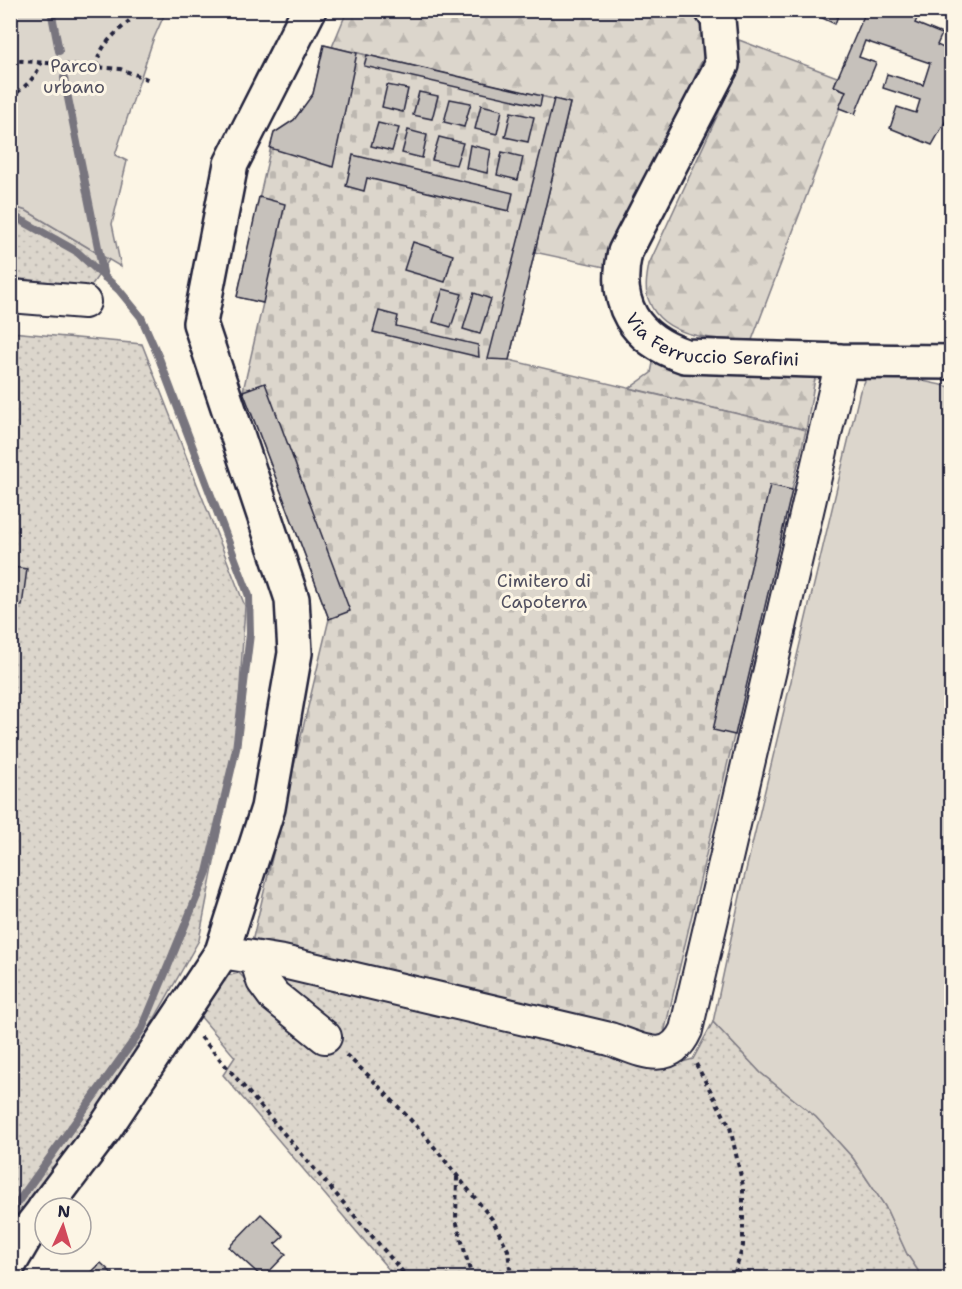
<svg xmlns="http://www.w3.org/2000/svg" width="962" height="1289" font-family="'Shantell Sans',sans-serif">
<defs>
<pattern id="grass-dots" width="8" height="8" patternUnits="userSpaceOnUse" patternTransform="scale(1.5)"><rect width="8" height="8" fill="#dcd6cc"/><path d="M2 2h.1M6 6h.1" fill="none" stroke="#bcb7b0" stroke-width="1.8" stroke-linecap="round"/></pattern>
<pattern id="forest-firs" width="22" height="20" patternUnits="userSpaceOnUse" patternTransform="scale(1.5)"><rect width="22" height="20" fill="#dcd6cc"/><path d="M5 1l3.5 6h-7zM16 11l3.5 6h-7z" fill="#bcb7b0"/></pattern>
<pattern id="cemetery-stones" width="16" height="16" patternUnits="userSpaceOnUse" patternTransform="scale(1.5)"><rect width="16" height="16" fill="#dcd6cc"/><path d="M2 7V4a2 2 0 0 1 4 0v3zM10 15v-3a2 2 0 0 1 4 0v3z" fill="#bcb7b0"/></pattern>
</defs>
<rect width="100%" height="100%" fill="#fcf5e5"/>
<filter id="ink" filterUnits="userSpaceOnUse"><feTurbulence type="fractalNoise" baseFrequency=".0167" numOctaves="2"/><feDisplacementMap in="SourceGraphic" scale="12" xChannelSelector="R" yChannelSelector="G"/><feConvolveMatrix kernelMatrix="1 2 1 2 8 2 1 2 1" color-interpolation-filters="sRGB"/></filter>
<g filter="url(#ink)">
<g fill="url(#grass-dots)" stroke="#7f7c84" stroke-width="1.5">
<polygon points="11,206 27,211 109,260 91,286 11,278"/>
<polygon points="11,332 142,344 245,606 236,749 199,940 121,1078 11,1227"/>
<polygon points="279,968 570,1041 660,1068 693,1059 713,1022 761,1073 816,1117 853,1158 885,1206 907,1254 923,1278 396,1278 223,1075 235,1057 200,1016 226,976 239,973 263,998"/>
</g>
<g fill="url(#forest-firs)" stroke="#7f7c84" stroke-width="1.5">
<polygon points="695,10 704,26 706,52 609,268 534,252 570,103 332,47 347,11"/>
<path d="M 739,40 L 837,77 L 834,86 L 846,91 L 752,340 C 718,340 663,339 649,301 C 644,290 647,275 649,264 L 731,86 L 737,65 Z"/>
<polygon points="654,358 816,373 806,430 630,388 651,373"/>
</g>
<polygon fill="url(#cemetery-stones)" stroke="#7f7c84" stroke-width="1.5" points="324,45 570,103 509,360 806,430 662,1042 251,946 329,619 243,391 263,303 237,297 274,133 294,120 313,94"/>
<g fill="#dcd6cc" stroke="#7f7c84" stroke-width="1.5">
<polygon points="11,10 166,11 153,40 115,155 127,161 112,224 121,267 27,211 11,206"/>
<polygon points="880,372 951,387 951,1278 923,1278 907,1254 885,1206 853,1158 816,1117 761,1073 713,1022 742,887 860,391 866,379"/>
</g>
<g fill="none" stroke-linecap="round" stroke-linejoin="round">
<g stroke="#78757e" stroke-width="8">
<polyline points="51,10 59,51"/>
<polyline points="64,78 104,277"/>
<polyline points="10,214 76,251 119,290 141,317 159,358 249,596 250,634 236,749 207,872 142,1029 10,1213"/>
</g>
</g>
<g fill="#c6c1bb" stroke="#22223b" stroke-width="1.5">
<polygon points="821,10 840,10 835,24 818,16"/>
<polygon points="865,10 921,10 915,23 942,34 937,45 952,52 952,110 932,145 890,128 897,107 916,113 920,100 883,88 887,74 923,85 930,63 865,41 859,57 876,63 855,114 839,108 846,91 834,86 866,11"/>
<polygon points="324,45 357,53 333,167 270,148 274,133 294,120 313,94"/>
<polygon points="367,55 542,96 540,106 364,66"/>
<polygon points="387,85 408,89 403,112 382,107"/>
<polygon points="419,92 438,96 432,119 413,115"/>
<polygon points="450,99 471,103 464,127 444,122"/>
<polygon points="554,99 570,103 509,360 488,359"/>
<polygon points="481,105 502,110 497,134 475,129"/>
<polygon points="511,112 534,117 528,142 505,137"/>
<polygon points="378,123 399,128 392,151 371,146"/>
<polygon points="408,130 427,135 422,158 402,153"/>
<polygon points="439,137 463,143 456,165 432,160"/>
<polygon points="470,145 491,150 487,173 466,168"/>
<polygon points="502,152 523,157 518,180 497,175"/>
<polygon points="353,155 513,193 509,211 367,178 364,191 346,186"/>
<polygon points="259,197 285,204 263,303 237,297"/>
<polygon points="413,242 453,255 445,282 404,270"/>
<polygon points="443,289 462,294 451,327 433,322"/>
<polygon points="474,293 491,299 480,334 463,329"/>
<polygon points="379,311 398,316 396,326 478,345 479,357 373,332"/>
<polygon points="265,383 350,611 329,619 243,391"/>
<polygon points="770,485 792,490 735,735 713,730"/>
<polygon points="12,567 27,569 22,606 10,605"/>
<polygon points="261,1214 284,1236 275,1244 286,1254 263,1278 229,1247"/>
<polygon points="101,1263 117,1278 85,1278"/>
</g>
<g fill="none" stroke-linecap="round" stroke-linejoin="round">
<defs>
<g id="minor">
<polyline points="10,296 84,302"/>
<path d="M 222,952 L 283,962 L 610,1039 C 640,1049 669,1068 686,1030 L 842,361"/>
<polyline points="256,958 263,981 274,996 325,1037"/>
</g>
<g id="tertiary">
<path id="s1" d="M 712,10 L 718,19 L 722,65 L 625,252 C 613,304 634,339 685,356 L 842,361 L 952,362"/>
<polyline points="45,1208 105,1128 222,952 268,808 295,653 292,599 200,323 231,164 309,10"/>
<polyline points="10,1263 31,1227 45,1209"/>
</g>
</defs>
<use href="#minor" stroke="#22223b" stroke-width="36"/>
<use href="#tertiary" stroke="#22223b" stroke-width="38"/>
<g stroke="#22223b" stroke-width="4" stroke-dasharray="4.5 4.5" stroke-linecap="butt">
<polyline points="10,60 120,69 150,80"/>
<path d="M 96,67 C 100,42 118,33 135,15 L 136,10"/>
<path d="M 10,98 C 25,87 35,79 41,63"/>
<polyline points="201,1037 408,1278"/>
<polyline points="346,1055 369,1076 422,1132 492,1219 508,1250 511,1278"/>
<polyline points="696,1064 730,1127 743,1186 743,1246 733,1278"/>
<polyline points="457,1177 456,1220 472,1278"/>
</g>
<use href="#minor" stroke="#fcf5e5" stroke-width="32"/>
<use href="#tertiary" stroke="#fcf5e5" stroke-width="33"/>
</g>
</g>
<g text-anchor="middle" dominant-baseline="central" stroke-width="6" stroke-linejoin="round" paint-order="stroke">
<g font-size="18" fill="#504f5f" stroke="#fcf5e5">
<text x="74" y="66">Parco<tspan x="74" dy="21">urbano</tspan></text>
<text x="544" y="581">Cimitero di<tspan x="544" dy="21">Capoterra</tspan></text>
</g>
<g font-size="18" fill="#22223b" stroke="#fcf5e5">
<text stroke="none"><textPath href="#s1" startOffset="424">Via Ferruccio Serafini</textPath></text>
</g>
</g>
<rect width="962" height="1289" fill="none" stroke="#fcf5e5" stroke-width="36"/>
<rect x="18" y="18" width="926" height="1253" fill="none" stroke="#22223b" stroke-width="2" filter="url(#ink)"/>
<g transform="translate(63 1226) rotate(4)"><circle r="28" fill="#fcf5e5" stroke="#a5a1a1" stroke-width="1.5"/>
<path d="M0-4.5L10 22L0 15L-10 22Z" fill="#d1495b"/>
<text y="-9" font-size="16" font-weight="bold" text-anchor="middle" fill="#22223b">N</text>
</g>
</svg>
